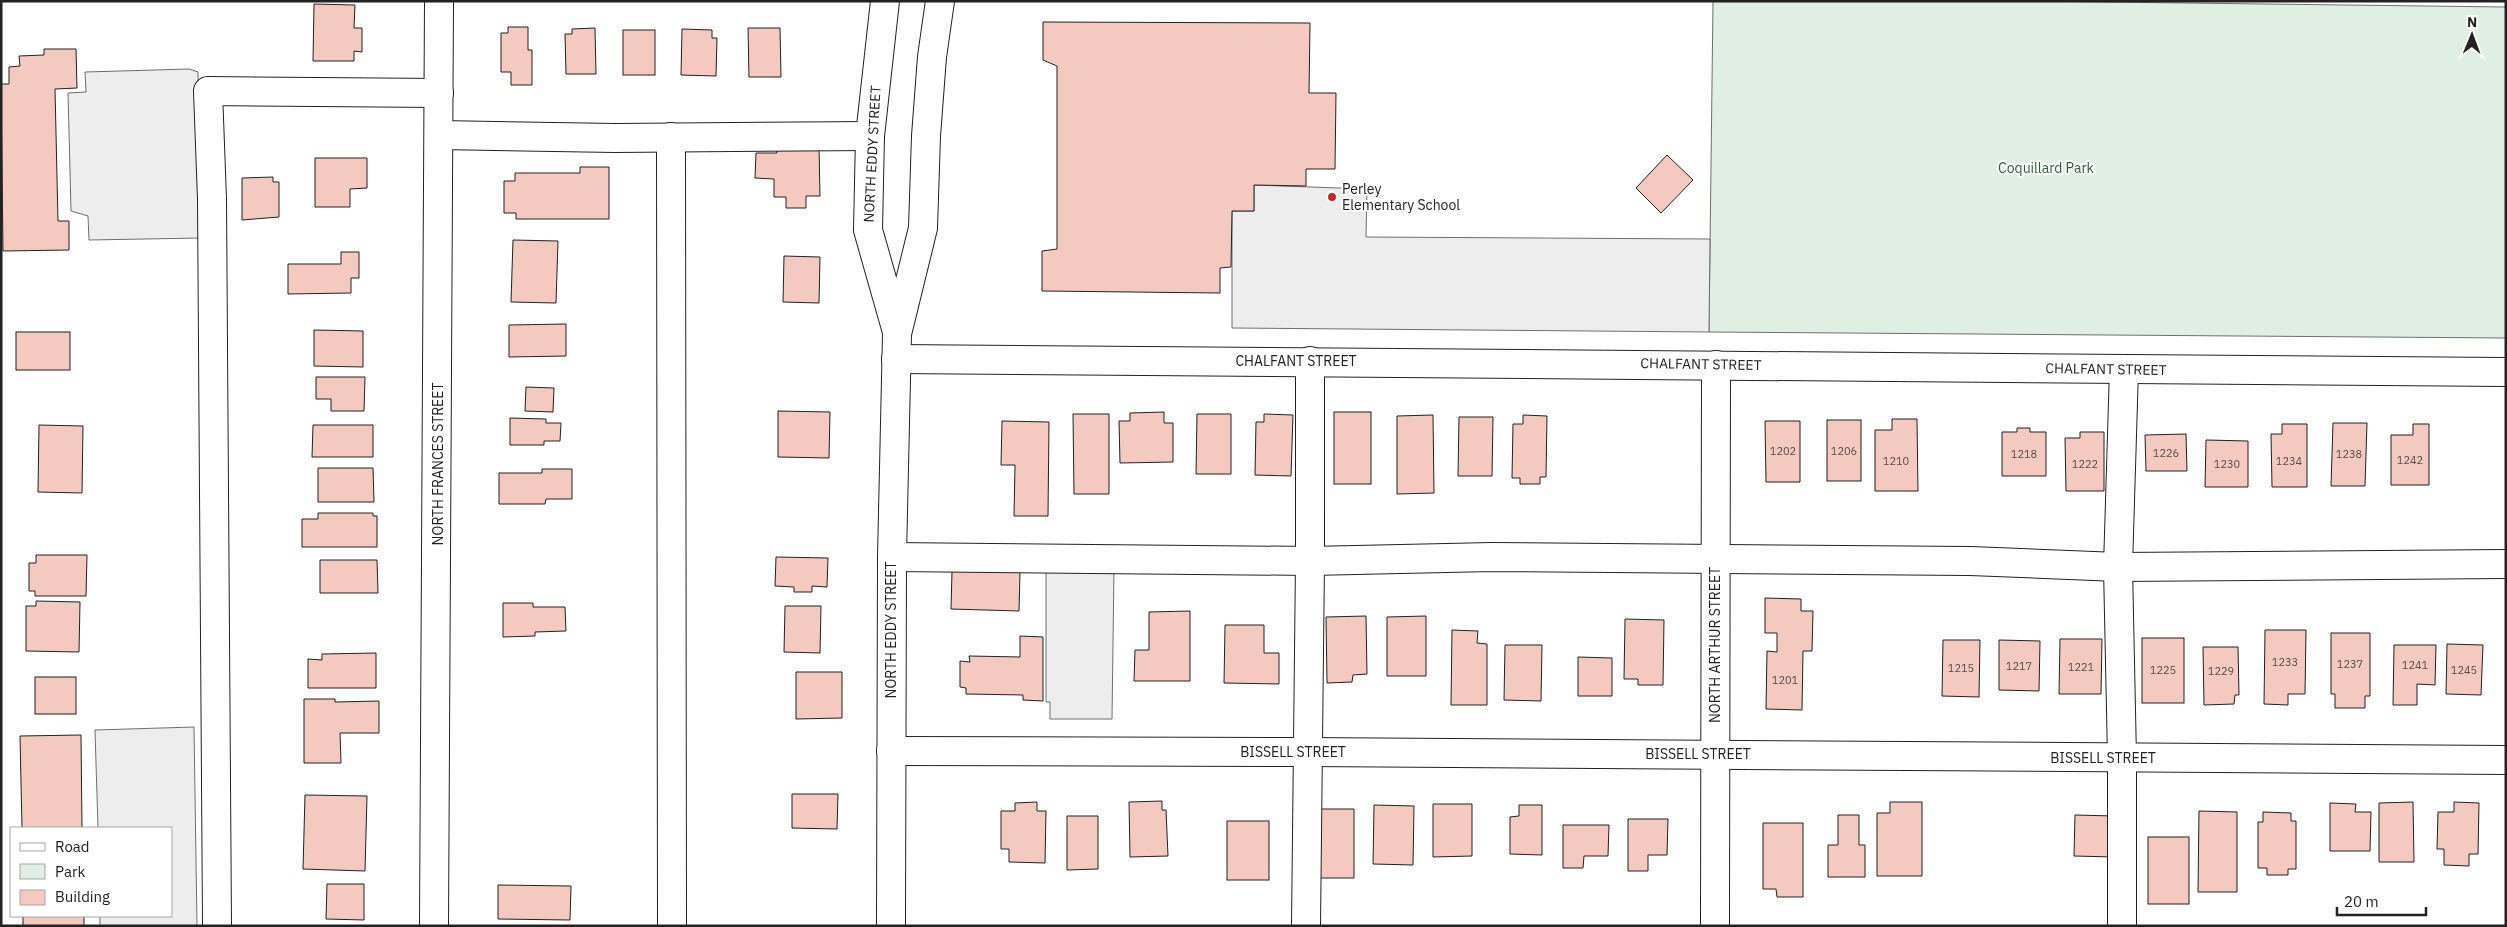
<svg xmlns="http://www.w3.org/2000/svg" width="2507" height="927" font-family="'IBM Plex Sans',sans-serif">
<rect width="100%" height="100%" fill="#fff"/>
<polygon fill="#e0efe3" stroke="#6f6f6f" points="1713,1 2024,1 2506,7 2506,338 1709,332"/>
<g fill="#ededed" stroke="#6f6f6f">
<polygon points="189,69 198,72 201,238 89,240 88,216 71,211 68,93 86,92 85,72"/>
<polygon points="1254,185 1367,189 1366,237 1710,239 1709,332 1232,328 1232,211 1254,211"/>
<polygon points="1046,568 1114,568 1112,719 1050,719 1050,702 1046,702"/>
<polygon points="194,727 197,926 100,926 100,916 171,916 171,828 98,828 95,730"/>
</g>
<g fill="#f3c9c0" stroke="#222">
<polygon points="314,4 355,5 354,28 362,28 362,52 354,51 354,61 313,61"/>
<polygon points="1043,22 1310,23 1309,93 1336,93 1335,169 1306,169 1306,186 1254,185 1254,211 1232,211 1231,267 1220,268 1220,293 1042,291 1042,251 1057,249 1057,66 1043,60"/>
<polygon points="508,27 528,27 528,50 532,50 532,85 511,85 511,72 501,72 501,33 508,33"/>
<polygon points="595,28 596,74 566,74 565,34 572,34 572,29"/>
<polygon points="748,28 780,28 781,77 749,77"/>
<polygon points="682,29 712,30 712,38 717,38 716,76 681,75"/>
<rect x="623" y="30" width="32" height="45"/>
<polygon points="44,49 76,49 77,88 55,89 58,221 69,221 69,250 3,251 1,84 9,84 9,67 20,66 19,56 44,55"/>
<polygon points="776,147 819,147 820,196 806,196 806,208 786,208 786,197 774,197 774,179 755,178 756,153 777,153"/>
<polygon points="1667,155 1693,180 1661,213 1636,188"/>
<polygon points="315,158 367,158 367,188 350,189 350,207 315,207"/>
<polygon points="580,167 609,167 609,219 516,219 516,213 504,213 504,181 515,181 515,173 580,173"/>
<polygon points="273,177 273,182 279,182 279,217 242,220 242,178"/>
<polygon points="513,240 558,241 556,303 511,302"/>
<polygon points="341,252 359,252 359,278 351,278 351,293 288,294 288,264 341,264"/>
<polygon points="784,256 820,257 819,303 783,302"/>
<polygon points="566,324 566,356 509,357 509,325"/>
<polygon points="314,330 363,331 363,367 314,366"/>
<rect x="16" y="332" width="54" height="38"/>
<polygon points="316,377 365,377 364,411 331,411 331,399 316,399"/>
<polygon points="526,387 554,388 553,412 525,411"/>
<polygon points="778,411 830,412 829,458 778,457"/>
<polygon points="1164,412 1164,423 1173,423 1173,462 1120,463 1119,421 1130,421 1130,413"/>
<rect x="1334" y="412" width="37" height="72"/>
<polygon points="1073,414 1109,414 1109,494 1074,494"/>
<polygon points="1197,414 1231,414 1231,474 1196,474"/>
<polygon points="1264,414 1293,415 1291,476 1255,475 1256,422 1264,422"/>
<polygon points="1433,415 1434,493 1397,494 1397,416"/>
<polygon points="1523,415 1547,416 1546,477 1540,477 1540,484 1520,484 1520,478 1512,478 1513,424 1523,424"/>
<polygon points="1459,417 1493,417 1492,476 1458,476"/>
<polygon points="510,418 546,419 546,423 561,423 560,441 544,441 544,445 510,445"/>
<polygon points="1892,419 1917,419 1918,491 1875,491 1875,430 1892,430"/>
<rect x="1827" y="420" width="34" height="61"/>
<polygon points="1002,421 1049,422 1048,516 1014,516 1015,465 1001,465"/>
<polygon points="1765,421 1800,421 1800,482 1766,482"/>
<polygon points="2333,423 2367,423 2365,486 2331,486"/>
<polygon points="2282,424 2307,424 2307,487 2272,487 2271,434 2282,434"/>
<polygon points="2413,424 2429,424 2429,485 2391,485 2391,435 2413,435"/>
<polygon points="39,425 83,426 82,493 38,492"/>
<polygon points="313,425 373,425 373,457 312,457"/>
<polygon points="2017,428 2030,428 2030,432 2046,432 2046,476 2002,476 2002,432 2017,432"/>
<polygon points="2080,432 2104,432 2104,491 2066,491 2065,438 2080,438"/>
<polygon points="2186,434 2187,471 2146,471 2145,435"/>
<polygon points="2206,440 2248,441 2248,487 2205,487"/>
<polygon points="318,468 373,468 374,502 318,502"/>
<polygon points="542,469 572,469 572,499 546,499 545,504 499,504 499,473 542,473"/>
<polygon points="318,513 373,513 373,516 377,516 377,547 302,547 302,519 318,519"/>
<polygon points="36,555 87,555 86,596 35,596 35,591 29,591 29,563 36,563"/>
<polygon points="776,557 828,558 827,587 812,586 812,592 794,592 794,587 775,586"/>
<polygon points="320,560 377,560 378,593 320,593"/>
<polygon points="952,571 1020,572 1019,611 951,609"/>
<polygon points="1765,598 1801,599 1801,611 1813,611 1812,651 1803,651 1802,710 1766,709 1767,651 1777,652 1777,633 1765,633"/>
<polygon points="36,601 80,602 79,652 26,651 26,606 36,606"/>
<polygon points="503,603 533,603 533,607 565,607 566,631 535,632 535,636 503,637"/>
<polygon points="785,606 821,606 820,653 784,652"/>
<polygon points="1190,611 1190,681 1134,681 1135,650 1149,650 1149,612"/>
<polygon points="1366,616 1367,674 1353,675 1352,682 1327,683 1326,617"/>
<polygon points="1426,616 1426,676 1387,676 1387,617"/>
<polygon points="1625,619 1664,620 1663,685 1638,685 1638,679 1624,679"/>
<polygon points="1225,625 1264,625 1264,653 1279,653 1279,684 1224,683"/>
<polygon points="1452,630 1478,631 1477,643 1487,644 1487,705 1451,705"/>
<polygon points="2265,630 2306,630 2305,694 2288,694 2288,705 2264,704"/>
<polygon points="2331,633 2370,633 2370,696 2365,696 2365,708 2335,708 2335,694 2331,694"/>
<polygon points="1020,636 1043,637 1043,701 1023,700 1023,695 966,694 966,688 960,687 960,661 970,662 969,656 1020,657"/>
<rect x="2142" y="638" width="42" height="65"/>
<polygon points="2060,639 2102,639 2101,694 2059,694"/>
<polygon points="1943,640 1980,640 1979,697 1942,696"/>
<polygon points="1999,640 2040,641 2039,691 1999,690"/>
<polygon points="2447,644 2483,645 2481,695 2446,694"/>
<polygon points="1505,645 1542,645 1541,701 1504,700"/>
<polygon points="2394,645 2436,645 2435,685 2417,684 2417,705 2393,705"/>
<polygon points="2203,647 2238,647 2239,695 2235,695 2234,704 2204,705"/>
<polygon points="376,653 376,688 308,688 308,659 322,660 322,654"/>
<polygon points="1578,657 1612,658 1612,696 1578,696"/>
<polygon points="796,672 842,672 842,718 796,719"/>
<rect x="35" y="677" width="41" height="37"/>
<polygon points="304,699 335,699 335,702 379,701 379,733 340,733 341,763 304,763"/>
<polygon points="81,735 82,828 22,828 20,736"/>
<polygon points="792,794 838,794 837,829 792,828"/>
<polygon points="305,795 367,796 365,871 303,869"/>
<polygon points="1162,801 1162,810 1166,810 1168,856 1130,857 1129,802"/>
<polygon points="1037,802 1037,811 1046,811 1045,863 1009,862 1009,849 1001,849 1001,811 1015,811 1015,803"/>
<polygon points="1890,802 1922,802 1922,876 1877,876 1877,813 1890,813"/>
<polygon points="2413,802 2414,862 2379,862 2379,803"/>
<polygon points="2454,802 2479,803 2478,854 2469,854 2469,866 2444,865 2444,849 2437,849 2438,812 2454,812"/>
<polygon points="2330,803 2356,804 2355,812 2371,812 2370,851 2330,851"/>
<polygon points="1433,804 1472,804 1472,856 1433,857"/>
<polygon points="1374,805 1414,806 1413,865 1373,864"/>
<polygon points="1519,805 1542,805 1542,855 1510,854 1510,817 1519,816"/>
<polygon points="1317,809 1354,809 1354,878 1316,878"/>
<polygon points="2199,811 2237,812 2237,892 2198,892"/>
<polygon points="2263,812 2291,813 2291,821 2296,821 2296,869 2288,869 2288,875 2267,875 2267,868 2258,868 2258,822 2263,822"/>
<polygon points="1838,815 1859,815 1859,845 1865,845 1865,877 1828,877 1828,845 1838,845"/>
<polygon points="2075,815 2114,816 2114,857 2074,856"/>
<polygon points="1067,816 1098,816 1098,869 1067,870"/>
<polygon points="1628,819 1668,819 1667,855 1648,855 1648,871 1628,871"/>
<rect x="1227" y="821" width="42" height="59"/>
<polygon points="1763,823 1803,823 1803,897 1777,897 1776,889 1763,889"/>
<polygon points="1563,825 1609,825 1608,856 1584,856 1583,868 1563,868"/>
<rect x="2148" y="837" width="41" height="67"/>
<polygon points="327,884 364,884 364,920 326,919"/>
<polygon points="498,885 571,886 570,920 498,919"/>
<rect x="23" y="916" width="61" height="10"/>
</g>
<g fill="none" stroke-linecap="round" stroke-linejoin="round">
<defs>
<g id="minor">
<polyline points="439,135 615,138 870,136"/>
<polyline points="671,137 672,926"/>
<polyline points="896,359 2506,372"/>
<polyline points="892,557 1310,561 1492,557 1970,561 2118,567 2506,564"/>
<polyline points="891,751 1306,752 2506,760"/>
<polyline points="217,926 212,199 208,91 439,93"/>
<polyline points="434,926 439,1"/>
<polyline points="1306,926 1310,561 1310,361"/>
<polyline points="1715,926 1716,365"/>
<polyline points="2122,926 2122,758 2118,567 2124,369"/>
</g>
<g id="major">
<polyline points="885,1 870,136 868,230 897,332"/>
<polyline points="891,926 892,557 897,334 923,228 926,136 932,57 940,1"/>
</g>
</defs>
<use href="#minor" stroke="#222" stroke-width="30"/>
<use href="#major" stroke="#222" stroke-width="30"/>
<use href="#minor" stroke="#fff" stroke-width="28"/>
<use href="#major" stroke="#fff" stroke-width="28"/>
</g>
<circle fill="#c62828" stroke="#fff" stroke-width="2" cx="1332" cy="197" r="5"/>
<g text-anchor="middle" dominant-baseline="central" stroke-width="4" stroke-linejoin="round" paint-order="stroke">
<g font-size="11" fill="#564c4a">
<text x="1783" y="451">1202</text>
<text x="1844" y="451">1206</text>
<text x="2166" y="453">1226</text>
<text x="2024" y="454">1218</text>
<text x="2349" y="454">1238</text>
<text x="2410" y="460">1242</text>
<text x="1896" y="461">1210</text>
<text x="2289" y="461">1234</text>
<text x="2085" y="464">1222</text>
<text x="2227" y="464">1230</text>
<text x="2285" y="662">1233</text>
<text x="2350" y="664">1237</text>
<text x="2415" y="665">1241</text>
<text x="2019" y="666">1217</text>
<text x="2081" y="667">1221</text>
<text x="1961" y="668">1215</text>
<text x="2163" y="670">1225</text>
<text x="2464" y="670">1245</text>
<text x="2221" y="671">1229</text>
<text x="1785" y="680">1201</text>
</g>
<g font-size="14" fill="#222" stroke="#fff">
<text transform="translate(872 154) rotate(-87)">NORTH EDDY STREET</text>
<text x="1296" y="361">CHALFANT STREET</text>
<text transform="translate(1701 364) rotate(1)">CHALFANT STREET</text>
<text transform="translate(2106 369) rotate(1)">CHALFANT STREET</text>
<text transform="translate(438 464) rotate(-90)">NORTH FRANCES STREET</text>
<text transform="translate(891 630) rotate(-90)">NORTH EDDY STREET</text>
<text transform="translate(1715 645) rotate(-90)">NORTH ARTHUR STREET</text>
<text x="1293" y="752">BISSELL STREET</text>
<text x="1698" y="754">BISSELL STREET</text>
<text x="2103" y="758">BISSELL STREET</text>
</g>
<g font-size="14" fill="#2f5e38" stroke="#fff">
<text x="2046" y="168">Coquillard Park</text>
</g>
<g font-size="14" fill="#222" stroke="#fff" text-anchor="start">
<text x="1342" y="189">Perley<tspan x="1342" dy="16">Elementary School</tspan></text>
</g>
</g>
<rect width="2507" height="927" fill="none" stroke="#222222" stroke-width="5"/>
<rect x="10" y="827" width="162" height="90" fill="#ffffff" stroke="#a7a7a7"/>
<rect x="20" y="843" width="25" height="8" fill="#ffffff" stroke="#a7a7a7"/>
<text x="55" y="852" font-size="15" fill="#222222">Road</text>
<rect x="20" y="864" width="25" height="15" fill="#e0efe3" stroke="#a7a7a7"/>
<text x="55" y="877" font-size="15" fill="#222222">Park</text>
<rect x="20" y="890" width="25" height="15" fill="#f3c9c0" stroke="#a7a7a7"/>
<text x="55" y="902" font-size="15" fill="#222222">Building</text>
<g transform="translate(2472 35) rotate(1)" stroke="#ffffff" stroke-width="4" paint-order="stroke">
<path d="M0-4L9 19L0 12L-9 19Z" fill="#222222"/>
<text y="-8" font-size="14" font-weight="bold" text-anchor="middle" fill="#222222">N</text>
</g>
<path d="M2337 907v8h89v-8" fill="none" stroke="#222222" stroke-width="2.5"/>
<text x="2344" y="907" font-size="15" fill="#222222" stroke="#ffffff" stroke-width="4" paint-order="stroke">20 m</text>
</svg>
